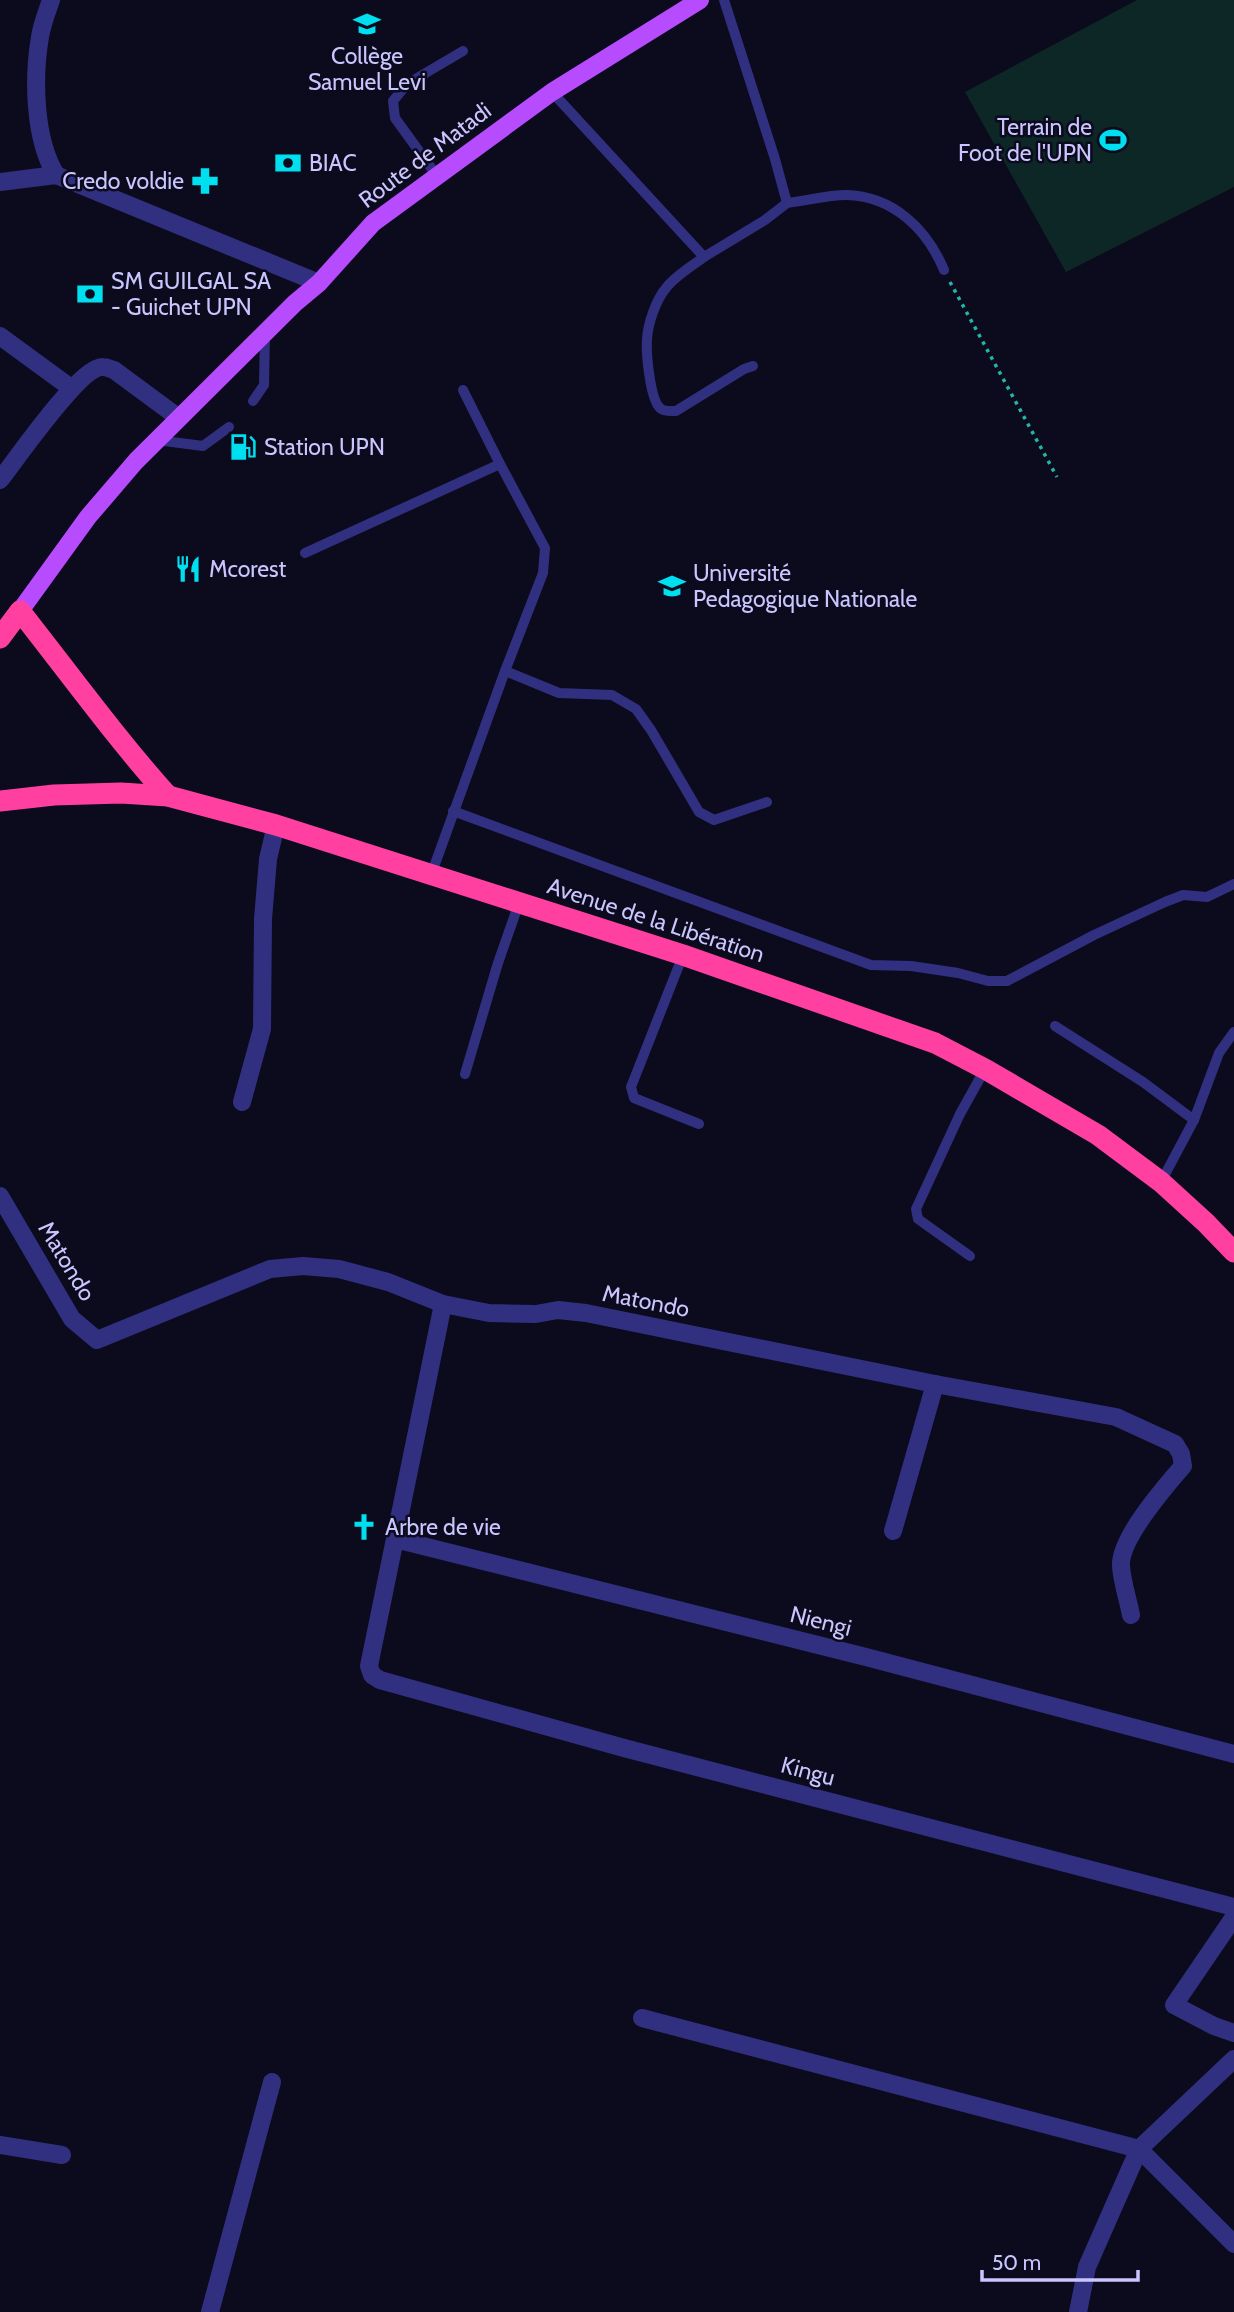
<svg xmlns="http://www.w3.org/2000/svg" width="1234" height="2312" font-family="Cabin,sans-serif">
<rect width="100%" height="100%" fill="#0c0a1d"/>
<polygon fill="#0c2725" points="1137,0 1234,0 1234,187 1066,272 965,92"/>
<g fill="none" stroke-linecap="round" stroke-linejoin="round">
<polyline stroke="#22b6a9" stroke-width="3.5" stroke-dasharray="3.5 5" stroke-linecap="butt" points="950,282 1057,477"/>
<g stroke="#313080" stroke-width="10">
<polyline points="552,92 704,257 765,220 787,203 775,159 724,0"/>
<polyline points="437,176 395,118 393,101 407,84 463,51"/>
<path d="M 787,203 C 806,201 827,195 846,195 C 893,196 927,229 944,270"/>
<path d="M 704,257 C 692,266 675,276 666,288 C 656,300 648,323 647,339 C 646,353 650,399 660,408 C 664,412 671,411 676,411 L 744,369 L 753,366"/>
<polyline points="253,401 264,385 265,333"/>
<polyline points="157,440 203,446 229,427"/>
<polyline points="305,553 500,464"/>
<polyline points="505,671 559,693 612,695 636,709 651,730 699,812 714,820 767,802"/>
<polyline points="453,811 871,965 911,966 958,973 988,981 1007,981 1094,935 1165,902 1183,895 1207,897 1234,884"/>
<polyline points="431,875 505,671 543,573 545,548 500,464 463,390"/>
<polyline points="683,955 631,1087 634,1098 699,1124"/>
<polyline points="1055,1026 1143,1082 1194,1120"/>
<polyline points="465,1074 498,963 519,903"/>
<polyline points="1161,1182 1194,1120 1219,1053 1234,1032"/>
<polyline points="970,1256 918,1219 916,1209 960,1114 985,1069"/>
</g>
<g stroke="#313080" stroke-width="18">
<path d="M 51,0 C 47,12 42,24 40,37 C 33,78 34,139 56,175"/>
<polyline points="0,182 56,175 319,283"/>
<polyline points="0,336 71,388"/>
<path d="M 0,480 C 16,460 80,366 103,367 C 107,367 110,369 114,370 L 179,418"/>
<polyline points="242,1102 262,1029 263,919 268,859 276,825"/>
<path d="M 0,1196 L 72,1319 L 97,1340 L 270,1269 L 303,1266 L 339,1269 L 388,1282 L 443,1304 L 489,1313 L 536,1314 L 558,1310 L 586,1313 L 935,1384 L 1116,1417 L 1175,1444 L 1181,1454 L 1183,1466 C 1165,1487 1119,1539 1121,1566 C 1122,1582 1128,1599 1131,1615"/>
<polyline points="443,1304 369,1666 372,1675 380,1680 624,1748 1234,1907"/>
<polyline points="893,1531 935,1384"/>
<polyline points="395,1539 866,1657 1234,1754"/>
<polyline points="1234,1917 1174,2005 1214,2026 1234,2033"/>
<polyline points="642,2018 1139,2149 1234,2244"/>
<polyline points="0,2145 62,2155"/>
<polyline points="210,2312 272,2082"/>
<polyline points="1078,2312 1087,2267 1139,2149 1234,2059"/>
</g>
<polyline stroke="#b74cff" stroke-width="18" points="20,611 88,517 136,461 295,303 319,283 373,223 552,92 700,0"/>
<g stroke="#ff40a1" stroke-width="21">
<path d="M 0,638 L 20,611 C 69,673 115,737 168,796"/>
<polyline points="0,801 54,795 121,793 168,796 276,825 683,955 935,1043 985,1069 1098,1135 1161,1182 1206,1223 1234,1252"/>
</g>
</g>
<defs>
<symbol id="school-bare" viewBox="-9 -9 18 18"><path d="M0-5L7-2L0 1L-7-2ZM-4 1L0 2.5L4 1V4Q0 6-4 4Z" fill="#00dff0" stroke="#0c0a1d" stroke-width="2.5" paint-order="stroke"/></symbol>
<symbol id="stadium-bare" viewBox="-9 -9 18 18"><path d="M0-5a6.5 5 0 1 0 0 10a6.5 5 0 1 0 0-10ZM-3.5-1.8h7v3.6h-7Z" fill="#00dff0" stroke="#0c0a1d" stroke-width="2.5" paint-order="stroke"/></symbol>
<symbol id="bank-bare" viewBox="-9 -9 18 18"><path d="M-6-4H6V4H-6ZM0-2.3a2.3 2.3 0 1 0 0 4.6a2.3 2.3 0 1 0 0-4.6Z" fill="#00dff0" stroke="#0c0a1d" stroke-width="2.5" paint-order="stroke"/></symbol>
<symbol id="pharmacy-bare" viewBox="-9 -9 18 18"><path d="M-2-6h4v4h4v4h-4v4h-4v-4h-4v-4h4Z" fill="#00dff0" stroke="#0c0a1d" stroke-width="2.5" paint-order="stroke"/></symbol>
<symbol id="fuel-bare" viewBox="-9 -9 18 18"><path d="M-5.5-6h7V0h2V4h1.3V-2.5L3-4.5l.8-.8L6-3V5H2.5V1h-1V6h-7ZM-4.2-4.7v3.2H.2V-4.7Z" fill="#00dff0" stroke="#0c0a1d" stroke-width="2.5" paint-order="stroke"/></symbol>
<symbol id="restaurant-bare" viewBox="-9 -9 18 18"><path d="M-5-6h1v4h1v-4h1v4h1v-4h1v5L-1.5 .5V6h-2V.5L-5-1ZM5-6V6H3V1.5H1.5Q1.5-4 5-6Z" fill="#00dff0" stroke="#0c0a1d" stroke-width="2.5" paint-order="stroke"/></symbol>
<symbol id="university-bare" viewBox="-9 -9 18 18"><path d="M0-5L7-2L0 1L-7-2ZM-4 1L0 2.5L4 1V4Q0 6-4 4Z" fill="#00dff0" stroke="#0c0a1d" stroke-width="2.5" paint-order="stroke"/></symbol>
<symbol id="church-bare" viewBox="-9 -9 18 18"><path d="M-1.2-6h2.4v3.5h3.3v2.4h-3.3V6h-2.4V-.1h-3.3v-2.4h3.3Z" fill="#00dff0" stroke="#0c0a1d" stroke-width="2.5" paint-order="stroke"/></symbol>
</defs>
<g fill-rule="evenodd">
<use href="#school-bare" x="348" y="5" width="38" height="38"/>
<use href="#stadium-bare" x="1094" y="121" width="38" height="38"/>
<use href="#bank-bare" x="269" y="144" width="38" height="38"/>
<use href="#pharmacy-bare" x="186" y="162" width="38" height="38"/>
<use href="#bank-bare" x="71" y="275" width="38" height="38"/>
<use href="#fuel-bare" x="224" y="428" width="38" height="38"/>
<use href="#restaurant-bare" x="169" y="550" width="38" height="38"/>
<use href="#university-bare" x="653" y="567" width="38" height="38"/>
<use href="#church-bare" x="345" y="1508" width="38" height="38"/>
</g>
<g text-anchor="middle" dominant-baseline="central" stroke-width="5" stroke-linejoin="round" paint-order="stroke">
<g font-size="23" fill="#cac5ff" stroke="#0c0a1d" text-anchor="start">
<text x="367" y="56" text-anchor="middle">Collège<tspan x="367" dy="26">Samuel Levi</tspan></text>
<text x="1092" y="127" text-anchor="end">Terrain de<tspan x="1092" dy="26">Foot de l'UPN</tspan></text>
<text x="309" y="163">BIAC</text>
<text x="184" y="181" text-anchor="end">Credo voldie</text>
<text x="111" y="281">SM GUILGAL SA<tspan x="111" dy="26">- Guichet UPN</tspan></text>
<text x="264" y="447">Station UPN</text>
<text x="209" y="569">Mcorest</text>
<text x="693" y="573">Université<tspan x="693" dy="26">Pedagogique Nationale</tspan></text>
<text x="385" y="1527">Arbre de vie</text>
</g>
<g font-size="23" fill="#cac5ff" stroke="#0c0a1d">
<text transform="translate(425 155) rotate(-37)">Route de Matadi</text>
<text transform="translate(656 920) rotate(18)">Avenue de la Libération</text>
<text transform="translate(67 1261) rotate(59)">Matondo</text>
<text transform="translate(646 1301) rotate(11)">Matondo</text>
<text transform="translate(821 1621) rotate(14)">Niengi</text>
<text transform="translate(808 1771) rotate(15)">Kingu</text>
</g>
</g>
<path d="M982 2270v10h156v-10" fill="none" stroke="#cac5ff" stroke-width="3.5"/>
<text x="992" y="2270" font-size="21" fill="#cac5ff" stroke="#0c0a1d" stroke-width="5" paint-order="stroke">50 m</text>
</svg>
